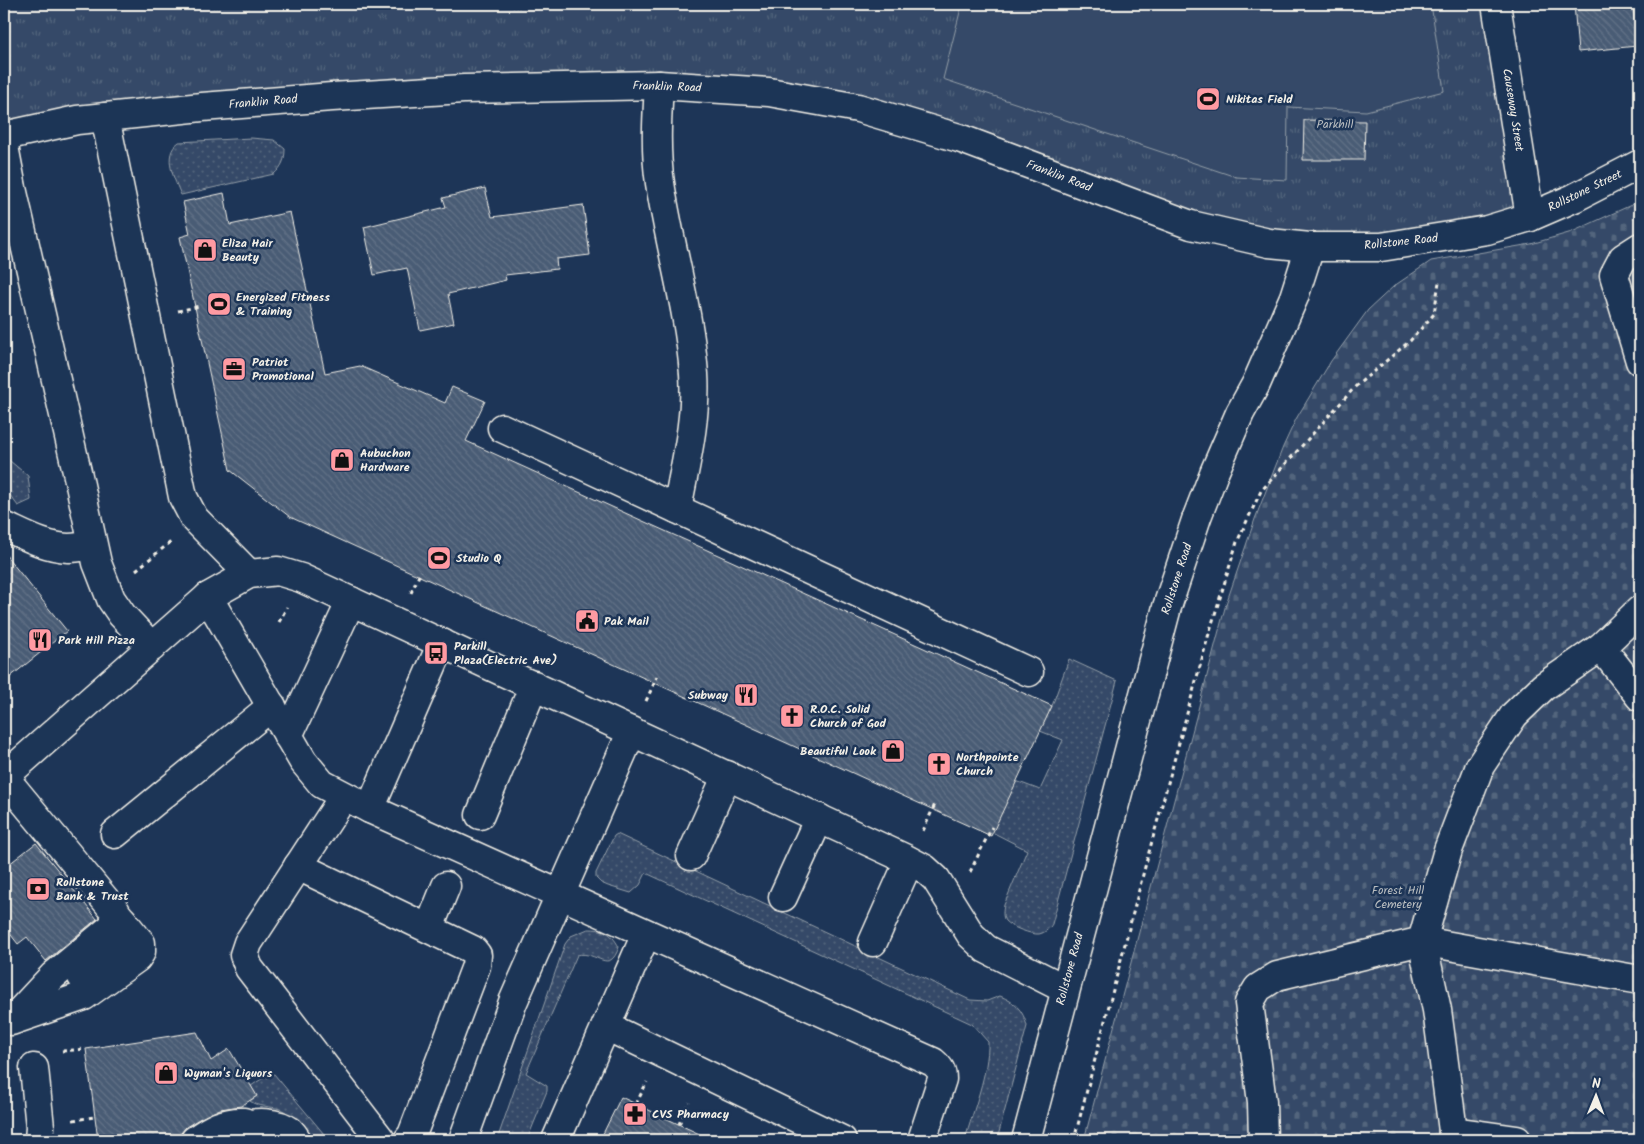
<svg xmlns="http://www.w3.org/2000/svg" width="1644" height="1144" font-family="Kalam,sans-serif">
<defs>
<pattern id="grass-dots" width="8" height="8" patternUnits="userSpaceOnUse" patternTransform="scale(1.25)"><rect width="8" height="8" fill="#354a67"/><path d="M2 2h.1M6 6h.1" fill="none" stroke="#53657d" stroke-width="1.8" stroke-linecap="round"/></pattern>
<pattern id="cemetery-stones" width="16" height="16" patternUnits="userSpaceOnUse" patternTransform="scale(1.25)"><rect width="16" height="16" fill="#354a67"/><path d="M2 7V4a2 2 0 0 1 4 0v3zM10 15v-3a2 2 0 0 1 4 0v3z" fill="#53657d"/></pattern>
<pattern id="park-tufts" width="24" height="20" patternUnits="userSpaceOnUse" patternTransform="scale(1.25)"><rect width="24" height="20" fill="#354a67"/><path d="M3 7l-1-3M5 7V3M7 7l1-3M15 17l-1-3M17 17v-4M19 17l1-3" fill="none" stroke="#53657d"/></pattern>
<pattern id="building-back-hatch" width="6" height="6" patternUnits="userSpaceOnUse" patternTransform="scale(1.25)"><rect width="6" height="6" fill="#485b74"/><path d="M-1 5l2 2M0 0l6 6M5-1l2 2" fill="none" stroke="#637388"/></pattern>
</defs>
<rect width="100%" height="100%" fill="#1d3557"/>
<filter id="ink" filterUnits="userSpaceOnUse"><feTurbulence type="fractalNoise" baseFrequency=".02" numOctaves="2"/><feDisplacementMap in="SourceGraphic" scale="10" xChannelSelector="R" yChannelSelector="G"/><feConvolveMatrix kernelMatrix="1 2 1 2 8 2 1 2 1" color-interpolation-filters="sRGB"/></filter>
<g filter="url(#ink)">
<g fill="url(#grass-dots)" stroke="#949ea8">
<path d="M 251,138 L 274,140 L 285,149 C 285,160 282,167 274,174 L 181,195 C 175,180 161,155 179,142 Z"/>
<polygon points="4,456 28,476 31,500 18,506 4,487"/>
<path d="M 1069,659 L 1117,681 L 1052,924 C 1050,928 1045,933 1039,934 C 1032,935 1010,927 1005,921 C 1002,916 1003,911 1004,905 L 1027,850 L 992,832 L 1016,781 L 1040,790 L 1063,740 L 1040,731 L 1052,706 Z"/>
<path d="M 617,834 L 970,1000 L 987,1001 L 1000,996 C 1015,1002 1023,1010 1027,1026 L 997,1140 L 965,1140 C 973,1111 989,1071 988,1042 L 972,1024 L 646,873 L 640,885 L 631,893 L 608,886 L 601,883 L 596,878 L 596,873 L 614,836 Z"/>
<path d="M 588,929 C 604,929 611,932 619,947 C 609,976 597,950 577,955 L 526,1073 L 547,1086 L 547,1091 L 527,1140 L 497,1140 L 565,944 L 571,936 Z"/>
<path d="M 274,1074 L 329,1140 L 311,1140 C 302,1130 293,1114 280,1109 C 271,1106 257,1107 250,1101 L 257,1096 L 251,1086 L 266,1076 Z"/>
</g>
<polygon fill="url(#cemetery-stones)" stroke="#949ea8" points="1640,201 1640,1140 1084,1140 1226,604 1255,519 1283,447 1296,419 1331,361 1368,310 1394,286 1431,261 1531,244 1572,232"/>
<polygon fill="url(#park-tufts)" stroke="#949ea8" points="4,4 1496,4 1530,217 1487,230 1269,243 959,138 659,85 4,136"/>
<polygon fill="#354a67" stroke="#949ea8" points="962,4 1431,4 1444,91 1366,111 1288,107 1287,180 1236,177 943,79"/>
<g fill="url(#building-back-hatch)" stroke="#f4f1e8">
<polygon points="1574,4 1633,4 1637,46 1578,52"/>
<polygon points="1304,120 1365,121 1364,160 1303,160"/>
<polygon points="485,188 492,217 583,205 590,255 556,259 557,269 505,275 506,280 448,294 454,323 420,330 407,268 374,275 364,227 446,207 443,198"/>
<polygon points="224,193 230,225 290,212 325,373 360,366 445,403 452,387 485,401 466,441 1052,706 991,836 290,517 230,470 180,237 190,234 183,202"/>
<polygon points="4,553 67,631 4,682"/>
<polygon points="36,843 97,919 46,961 27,937 18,944 4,926 4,868"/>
<polygon points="197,1032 211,1061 229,1049 257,1096 241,1106 220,1109 199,1119 186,1127 181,1133 180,1140 98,1140 86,1049"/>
<polygon points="621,1097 636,1104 712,1140 600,1140"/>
</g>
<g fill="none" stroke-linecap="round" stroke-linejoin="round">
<defs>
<g id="minor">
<polyline points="1496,4 1530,217"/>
<path d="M 659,85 C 657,118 655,151 660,183 C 670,247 689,310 694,374 C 697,419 685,465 677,509"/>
<polyline points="105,117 183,497 194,518 249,574"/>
<polyline points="4,146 12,188 78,476 97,563 111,599 122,615 152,647"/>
<polyline points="1640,247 1623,258 1614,275 1640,361"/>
<polyline points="502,428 1029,672"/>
<path d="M 4,526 C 24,535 45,547 68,548 C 76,548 84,546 92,546"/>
<path d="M 208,597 L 303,761 L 322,784 L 370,809 L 933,1062 C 940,1068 942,1071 942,1079 L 922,1140"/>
<polyline points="1601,647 1640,610"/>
<polyline points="288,736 351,601"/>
<polyline points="4,777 208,597 249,574 278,571 301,578 904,858 925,869 936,879 971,935 986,949 1065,989"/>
<polyline points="4,777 141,943 141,952 137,958 84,996 11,1021"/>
<polyline points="344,796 248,943 244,955 249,968 381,1140"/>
<polyline points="370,809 442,643"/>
<polyline points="480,815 534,685"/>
<polyline points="115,834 272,706"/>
<polyline points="691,856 727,775"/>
<polyline points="298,866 473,950 477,955 476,966 412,1135 408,1140"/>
<polyline points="783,897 819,818"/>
<polyline points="429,928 446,886"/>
<polyline points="873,942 909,861"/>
<path d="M 82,977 L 125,942 C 129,935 126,928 123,921"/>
<polyline points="12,1020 53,976 112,927 115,922 115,910"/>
<polyline points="606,1026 842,1140"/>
<polyline points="34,1068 40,1127 39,1140"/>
<polyline points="1453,1131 1437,1010 1422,941 1640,980"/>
<path d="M 195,1140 C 211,1129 224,1121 244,1122"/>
<path d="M 225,1140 C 230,1136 235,1132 241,1128 C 253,1120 278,1122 290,1131 C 293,1134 295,1137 297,1140"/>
<polyline points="463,1140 513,1002 632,731"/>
<polyline points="556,1140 646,934"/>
<polyline points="1263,1140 1262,1102 1249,1003 1258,988 1277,976 1422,941 1448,850 1480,766 1514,715 1543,687 1601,647 1640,697"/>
<polyline points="1452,1140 1453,1131 1517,1140"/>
</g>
<g id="major">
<polyline points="4,136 77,120 202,107 332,97 464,89 659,85 769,92 858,108 959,138 1191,225 1269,243 1310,247 1381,247 1487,230 1530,217 1574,198 1640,164"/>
<polyline points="1026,1140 1167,607 1197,517 1214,473 1240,413 1256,384 1294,297 1310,247"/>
</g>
</defs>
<use href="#minor" stroke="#f4f1e8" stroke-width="31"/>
<use href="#major" stroke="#f4f1e8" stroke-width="31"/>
<g stroke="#f4f1e8" stroke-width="3" stroke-dasharray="4 4" stroke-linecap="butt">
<polyline points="178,311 200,306"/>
<polyline points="136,570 172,541"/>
<polyline points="411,593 421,571"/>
<polyline points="279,622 287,607"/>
<polyline points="646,701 657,677"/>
<polyline points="923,831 936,802"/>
<polyline points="970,872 992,827"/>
<polyline points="4,938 10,933"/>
<polyline points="62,1051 86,1049"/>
<polyline points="636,1104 647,1082"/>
<polyline points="73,1120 95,1117"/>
<polyline points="679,1124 689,1102"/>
<polyline points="1074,1140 1146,863 1208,637 1237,542 1261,491 1356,386 1410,341 1434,314 1439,282"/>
</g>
<use href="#minor" stroke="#1d3557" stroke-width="28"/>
<use href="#major" stroke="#1d3557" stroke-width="28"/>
</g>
</g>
<defs>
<symbol id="stadium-square" viewBox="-11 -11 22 22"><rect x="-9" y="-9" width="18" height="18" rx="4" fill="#ff9aa2" stroke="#1d3557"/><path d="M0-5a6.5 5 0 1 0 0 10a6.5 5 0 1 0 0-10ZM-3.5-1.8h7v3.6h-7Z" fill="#111"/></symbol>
<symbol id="shop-square" viewBox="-11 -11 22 22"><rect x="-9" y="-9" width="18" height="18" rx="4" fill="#ff9aa2" stroke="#1d3557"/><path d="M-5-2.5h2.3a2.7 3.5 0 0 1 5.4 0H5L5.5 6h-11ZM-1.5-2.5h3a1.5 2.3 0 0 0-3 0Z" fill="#111"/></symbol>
<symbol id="office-square" viewBox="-11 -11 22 22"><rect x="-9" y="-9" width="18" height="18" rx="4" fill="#ff9aa2" stroke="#1d3557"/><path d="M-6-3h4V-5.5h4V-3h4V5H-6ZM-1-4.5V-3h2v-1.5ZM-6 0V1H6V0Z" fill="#111"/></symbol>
<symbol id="civic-square" viewBox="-11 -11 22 22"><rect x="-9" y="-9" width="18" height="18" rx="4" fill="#ff9aa2" stroke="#1d3557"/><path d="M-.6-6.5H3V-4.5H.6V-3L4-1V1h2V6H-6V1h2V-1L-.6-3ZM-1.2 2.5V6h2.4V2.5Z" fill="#111"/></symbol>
<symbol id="restaurant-square" viewBox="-11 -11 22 22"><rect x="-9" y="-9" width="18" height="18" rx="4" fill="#ff9aa2" stroke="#1d3557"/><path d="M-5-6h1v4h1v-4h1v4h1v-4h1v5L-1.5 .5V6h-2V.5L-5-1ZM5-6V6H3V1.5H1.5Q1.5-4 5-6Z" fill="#111"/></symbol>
<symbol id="bus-square" viewBox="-11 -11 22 22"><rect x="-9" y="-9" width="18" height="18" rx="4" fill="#ff9aa2" stroke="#1d3557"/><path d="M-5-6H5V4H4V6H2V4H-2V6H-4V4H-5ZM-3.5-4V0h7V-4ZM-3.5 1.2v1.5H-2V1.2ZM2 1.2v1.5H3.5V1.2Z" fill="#111"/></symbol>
<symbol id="church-square" viewBox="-11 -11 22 22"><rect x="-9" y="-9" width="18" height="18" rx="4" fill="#ff9aa2" stroke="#1d3557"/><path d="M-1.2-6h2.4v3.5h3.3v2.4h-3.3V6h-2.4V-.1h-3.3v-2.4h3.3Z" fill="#111"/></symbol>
<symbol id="bank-square" viewBox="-11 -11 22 22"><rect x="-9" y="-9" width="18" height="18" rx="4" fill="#ff9aa2" stroke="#1d3557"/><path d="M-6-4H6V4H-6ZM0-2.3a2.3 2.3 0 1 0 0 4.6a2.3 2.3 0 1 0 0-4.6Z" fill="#111"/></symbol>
<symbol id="pharmacy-square" viewBox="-11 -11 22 22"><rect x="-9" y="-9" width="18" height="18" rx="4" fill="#ff9aa2" stroke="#1d3557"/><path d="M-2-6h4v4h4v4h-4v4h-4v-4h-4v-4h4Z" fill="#111"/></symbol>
</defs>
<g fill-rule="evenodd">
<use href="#stadium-square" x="1194" y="85" width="28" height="28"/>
<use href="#shop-square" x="191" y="236" width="28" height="28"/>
<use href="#stadium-square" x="205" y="290" width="28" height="28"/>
<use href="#office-square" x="220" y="355" width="28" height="28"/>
<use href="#shop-square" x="328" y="446" width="28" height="28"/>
<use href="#stadium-square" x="425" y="544" width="28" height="28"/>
<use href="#civic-square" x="573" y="607" width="28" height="28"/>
<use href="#restaurant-square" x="26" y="626" width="28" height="28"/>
<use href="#bus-square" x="422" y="639" width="28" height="28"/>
<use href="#restaurant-square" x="732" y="681" width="28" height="28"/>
<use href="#church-square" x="778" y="702" width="28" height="28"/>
<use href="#shop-square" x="879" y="737" width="28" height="28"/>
<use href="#church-square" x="925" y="750" width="28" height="28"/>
<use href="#bank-square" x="24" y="875" width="28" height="28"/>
<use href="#shop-square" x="152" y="1059" width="28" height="28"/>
<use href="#pharmacy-square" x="621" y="1100" width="28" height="28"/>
</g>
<g text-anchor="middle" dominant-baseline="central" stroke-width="5" stroke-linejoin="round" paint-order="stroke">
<g font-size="12" fill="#f4f1e8" stroke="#1d3557">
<text transform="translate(667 87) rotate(2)">Franklin Road</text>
<text transform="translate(263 102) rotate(-5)">Franklin Road</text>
<text transform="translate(1513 110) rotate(81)">Causeway Street</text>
<text transform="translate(1059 176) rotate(21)">Franklin Road</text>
<text transform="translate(1585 191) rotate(-26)">Rollstone Street</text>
<text transform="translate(1401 242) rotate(-6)">Rollstone Road</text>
<text transform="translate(1177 579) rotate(-72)">Rollstone Road</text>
<text transform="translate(1070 969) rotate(-75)">Rollstone Road</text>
</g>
<g font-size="12" font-weight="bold" fill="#f4f1e8" stroke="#1d3557" text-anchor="start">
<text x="1226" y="99">Nikitas Field</text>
<text x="222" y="243">Eliza Hair<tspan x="222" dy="14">Beauty</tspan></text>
<text x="236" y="297">Energized Fitness<tspan x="236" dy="14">&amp; Training</tspan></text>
<text x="252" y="362">Patriot<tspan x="252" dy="14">Promotional</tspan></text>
<text x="360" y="453">Aubuchon<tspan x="360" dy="14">Hardware</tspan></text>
<text x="456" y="558">Studio Q</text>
<text x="604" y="621">Pak Mail</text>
<text x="58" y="640">Park Hill Pizza</text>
<text x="454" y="646">Parkill<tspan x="454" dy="14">Plaza(Electric Ave)</tspan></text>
<text x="728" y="695" text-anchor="end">Subway</text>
<text x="810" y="709">R.O.C. Solid<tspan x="810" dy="14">Church of God</tspan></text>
<text x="876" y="751" text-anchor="end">Beautiful Look</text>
<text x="956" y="757">Northpointe<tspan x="956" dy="14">Church</tspan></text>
<text x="56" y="882">Rollstone<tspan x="56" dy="14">Bank &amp; Trust</tspan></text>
<text x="184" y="1073">Wyman's Liquors</text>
<text x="652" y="1114">CVS Pharmacy</text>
</g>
<g font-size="12" fill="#bbbfc1" stroke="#1d3557">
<text x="1335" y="124">Parkhill</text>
<text x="1398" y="890">Forest Hill<tspan x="1398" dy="14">Cemetery</tspan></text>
</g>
</g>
<rect width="1644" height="1144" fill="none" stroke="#1d3557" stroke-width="20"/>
<rect x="10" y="10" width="1624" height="1124" fill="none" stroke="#f4f1e8" stroke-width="2" filter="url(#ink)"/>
<g transform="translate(1596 1096) rotate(1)" stroke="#1d3557" stroke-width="4" paint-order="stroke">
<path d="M0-4L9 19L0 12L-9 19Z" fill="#f4f1e8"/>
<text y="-8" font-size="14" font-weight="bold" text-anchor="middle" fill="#f4f1e8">N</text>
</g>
</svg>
